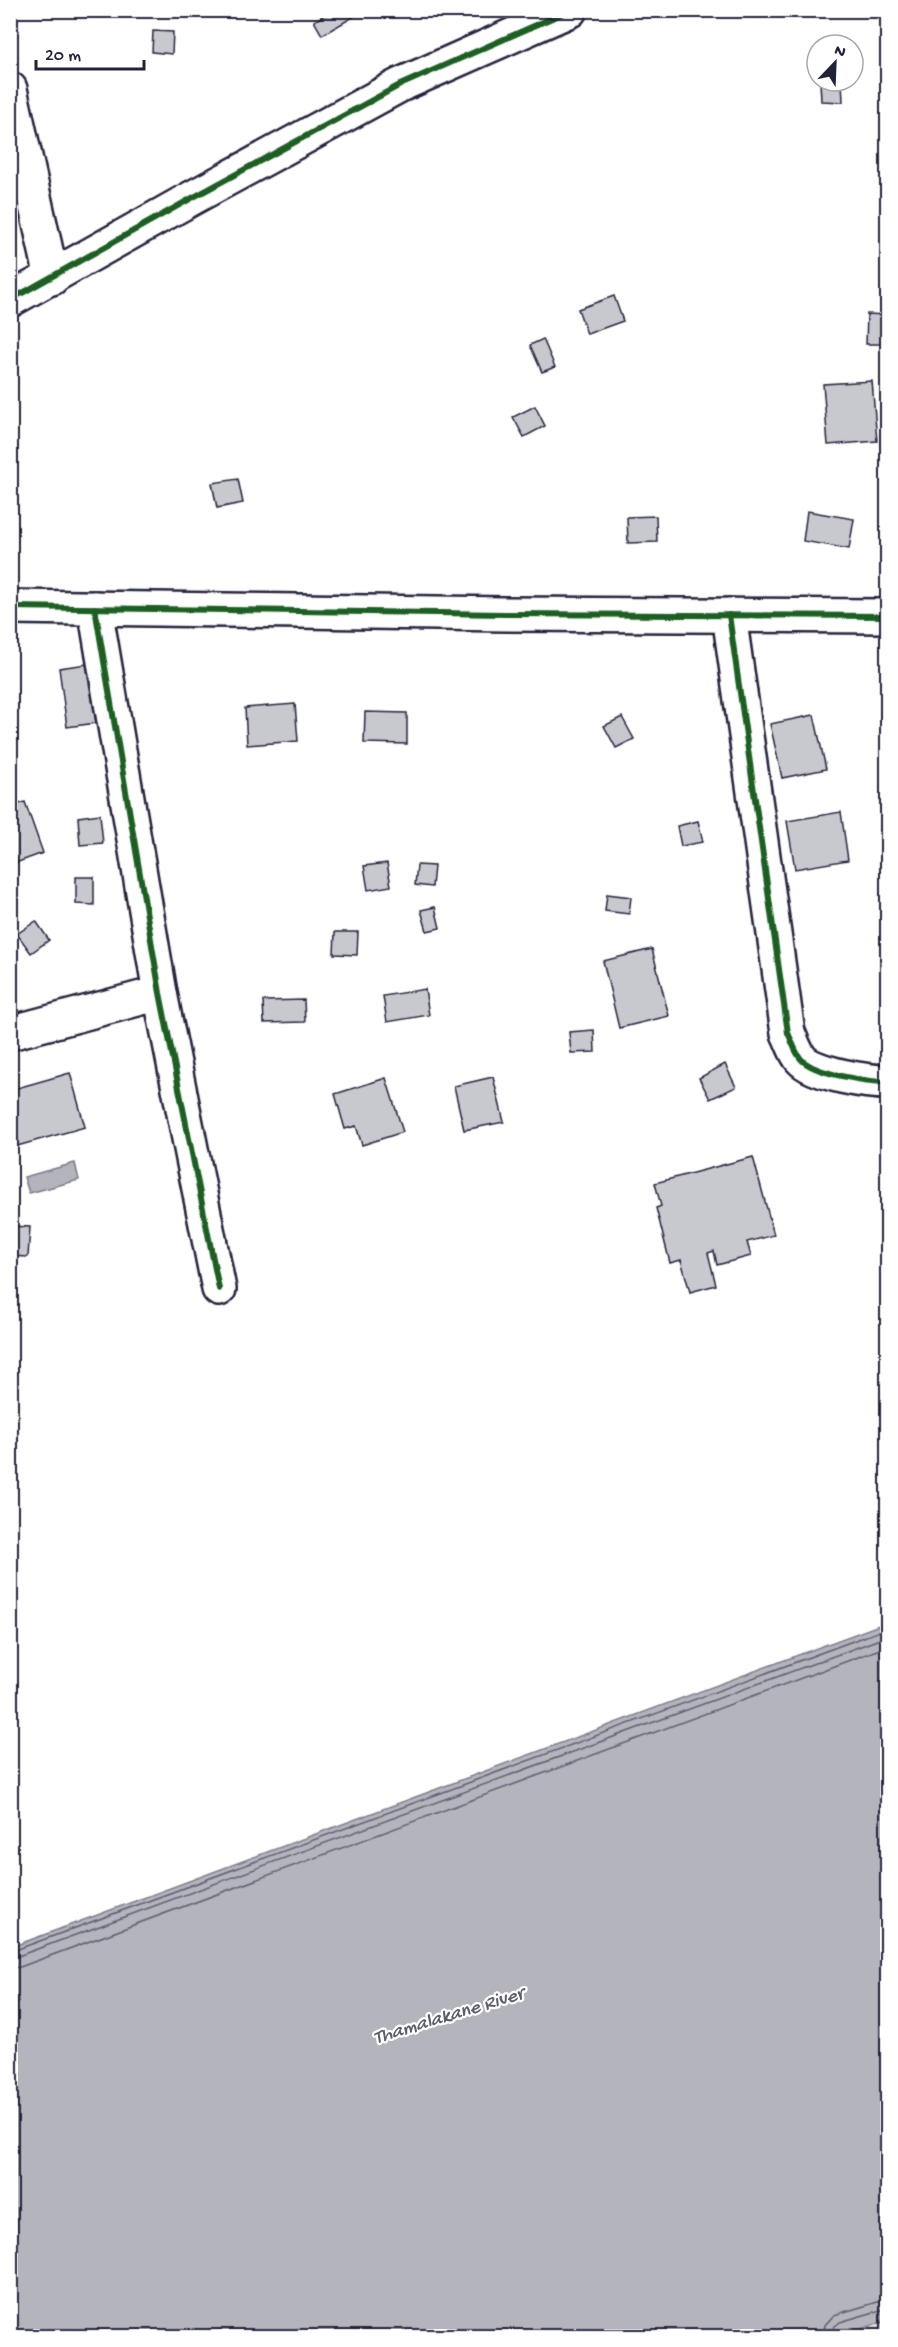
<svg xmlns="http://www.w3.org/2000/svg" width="898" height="2347" font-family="'Gochi Hand',sans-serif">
<rect width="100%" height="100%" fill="#fff"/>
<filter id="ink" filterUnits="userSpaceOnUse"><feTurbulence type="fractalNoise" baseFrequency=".0167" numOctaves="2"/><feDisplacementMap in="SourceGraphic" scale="12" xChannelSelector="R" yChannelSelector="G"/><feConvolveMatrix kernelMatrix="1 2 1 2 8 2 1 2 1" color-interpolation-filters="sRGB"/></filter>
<g filter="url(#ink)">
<polygon fill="#dfdfe2" stroke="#80808e" stroke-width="1.5" points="887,2321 887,2336 837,2336"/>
<g fill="#b4b4bc" stroke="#7a7a88" stroke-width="1.5">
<polygon points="75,1163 79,1180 29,1193 24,1177"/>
<polygon points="887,1622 887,2321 837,2336 11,2336 11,1947"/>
</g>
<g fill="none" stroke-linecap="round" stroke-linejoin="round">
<g stroke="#5c5c6f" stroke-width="1.5">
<polyline points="10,1952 888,1628"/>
<polyline points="10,1959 888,1636"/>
<polyline points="10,1968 20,1967 888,1646"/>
<polyline points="823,2336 825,2325 834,2315 888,2299"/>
<polyline points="832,2336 834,2327 840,2322 888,2308"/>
</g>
</g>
<g fill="#c8c8cf" stroke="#22223b" stroke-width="1.5">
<polygon points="333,10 352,10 355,16 322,35 314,21"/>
<polygon points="153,31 173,32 172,54 152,52"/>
<polygon points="820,81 842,81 843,102 821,101"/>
<polygon points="614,296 623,321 587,334 578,309"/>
<polygon points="867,314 887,315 887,344 866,344"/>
<polygon points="543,339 555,367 542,372 530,345"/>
<polygon points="872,381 877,441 828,445 823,384"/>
<polygon points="535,406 545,426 524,437 513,417"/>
<polygon points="238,479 243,503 217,508 212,483"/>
<polygon points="807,511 854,519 849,549 803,541"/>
<polygon points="656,516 657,542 628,543 627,517"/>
<polygon points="87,664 96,723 67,727 59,668"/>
<polygon points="295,704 298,741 247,745 245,708"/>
<polygon points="365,712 407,713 407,744 364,743"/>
<polygon points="814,715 826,769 782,778 770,724"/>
<polygon points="622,717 634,739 616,748 604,726"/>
<polygon points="25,802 43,853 10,865 10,807"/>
<polygon points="841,812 848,860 795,869 787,821"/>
<polygon points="100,814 103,843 80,845 78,817"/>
<polygon points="698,821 703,842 681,846 677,826"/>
<polygon points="387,863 391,886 368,890 364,866"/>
<polygon points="417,865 434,866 432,887 415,885"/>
<polygon points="76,877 94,877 94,905 76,904"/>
<polygon points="607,894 631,897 629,914 605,911"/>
<polygon points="435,907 440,928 427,931 421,910"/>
<polygon points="36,921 49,940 31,953 17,934"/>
<polygon points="335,932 358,932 357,955 334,954"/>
<polygon points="652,949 669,1016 619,1028 603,961"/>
<polygon points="425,989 429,1015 387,1022 383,996"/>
<polygon points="304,1000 305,1022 264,1023 263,1001"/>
<polygon points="594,1030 595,1052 571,1053 569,1032"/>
<polygon points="725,1064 736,1087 710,1099 699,1078"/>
<polygon points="70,1073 85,1127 10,1148 10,1090"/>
<polygon points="493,1077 504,1122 464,1130 454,1086"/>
<polygon points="386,1078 403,1132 362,1145 356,1126 345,1129 335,1094"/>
<polygon points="753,1157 774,1235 747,1242 751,1256 717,1265 714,1251 708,1253 716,1285 690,1292 681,1260 670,1263 656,1208 661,1206 655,1183"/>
<polygon points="10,1226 30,1227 28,1257 10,1256"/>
</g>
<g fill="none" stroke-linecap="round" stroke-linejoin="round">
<defs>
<g id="minor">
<polyline points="10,89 52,278"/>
<polyline points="10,300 192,198 400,85 570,10"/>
<polyline points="10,607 506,614 888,616"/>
<polyline points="95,608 160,993 219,1289"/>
<path d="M 729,615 L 788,1033 C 792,1041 795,1052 801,1059 C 814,1074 868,1082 888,1082"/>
<polyline points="10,1033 160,993"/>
</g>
</defs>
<use href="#minor" stroke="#22223b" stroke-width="38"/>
<use href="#minor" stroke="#fff" stroke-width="33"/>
<defs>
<g id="cycleway">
<polyline points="10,300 192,198 400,85 570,10"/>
<polyline points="10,607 506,614 888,616"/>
<polyline points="95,608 160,993 219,1289"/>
<path d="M 729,615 L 788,1033 C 792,1041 795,1052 801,1059 C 814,1074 868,1082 888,1082"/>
</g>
</defs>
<use href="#cycleway" stroke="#fff" stroke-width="10"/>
<use href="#cycleway" stroke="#1b5e20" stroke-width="6"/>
</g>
</g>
<g text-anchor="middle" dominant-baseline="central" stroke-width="4.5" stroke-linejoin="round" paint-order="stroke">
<g font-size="20" font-style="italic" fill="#5c5c6f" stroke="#fff">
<text transform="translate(449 2017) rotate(-17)">Thamalakane River</text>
</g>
</g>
<rect width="898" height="2347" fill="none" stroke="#fff" stroke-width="36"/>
<rect x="18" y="18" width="862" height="2311" fill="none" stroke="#22223b" stroke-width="2" filter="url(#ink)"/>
<g transform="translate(835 63) rotate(23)"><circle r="28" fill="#ffffff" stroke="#a7a7b1" stroke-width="1.5"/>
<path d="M0-4.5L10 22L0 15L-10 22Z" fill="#22223b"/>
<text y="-9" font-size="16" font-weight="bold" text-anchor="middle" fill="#22223b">N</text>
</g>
<path d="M36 60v9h108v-9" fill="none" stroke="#22223b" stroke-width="3"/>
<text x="45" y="60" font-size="18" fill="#22223b" stroke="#ffffff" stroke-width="4.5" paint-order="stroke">20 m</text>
</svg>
